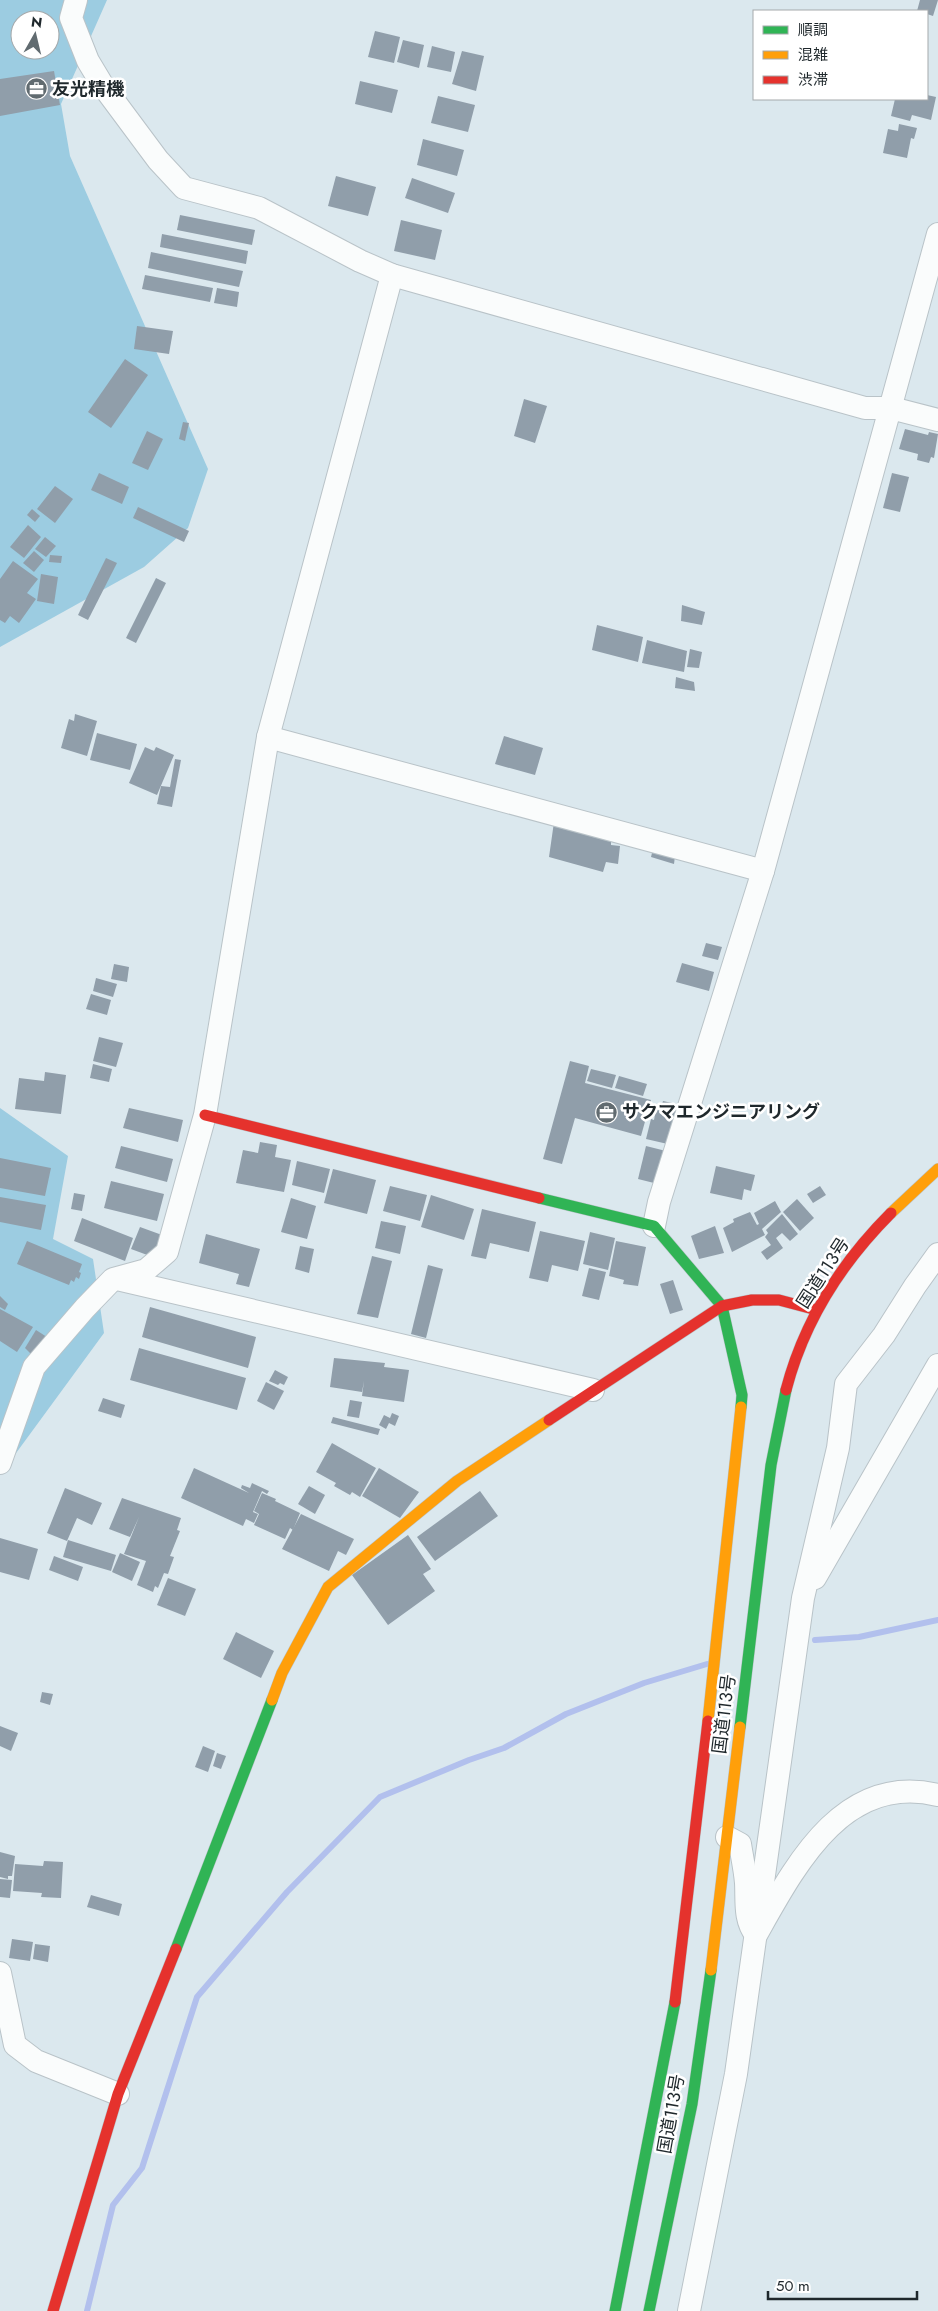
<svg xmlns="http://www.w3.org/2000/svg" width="938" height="2311" font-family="Jost,'Noto Sans JP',sans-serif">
<rect width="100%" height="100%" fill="#dbe8ee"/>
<g fill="#9ccce1" fill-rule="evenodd">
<path d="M 0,0 L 107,0 L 61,104 L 70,156 L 208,469 L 188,528 L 144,567 L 0,647 ZM 20,20 L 50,20 L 50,50 L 20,50 Z"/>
<polygon points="0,1108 68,1156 53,1239 93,1259 104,1333 0,1475"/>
</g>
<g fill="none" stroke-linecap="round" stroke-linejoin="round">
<g stroke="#b2c0ed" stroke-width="6">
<polyline points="815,1640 859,1637 938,1620"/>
<polyline points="87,2311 113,2205 142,2168 197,1997 287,1892 380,1797 469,1760 504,1748 566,1714 644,1683 707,1664"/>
</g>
</g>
<g fill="#909eaa">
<polygon points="920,0 938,0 933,16 927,14 927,11 917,11"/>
<polygon points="375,31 400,37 394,63 368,57"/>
<polygon points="403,40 424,45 419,68 397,62"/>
<polygon points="432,46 455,52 451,72 427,67"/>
<polygon points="462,51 484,56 476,91 452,84"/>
<polygon points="54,71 60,105 0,116 0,79"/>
<polygon points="360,81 398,90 392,113 355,104"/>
<polygon points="927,95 936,97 931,120 912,115 910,121 891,116 895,99 927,99"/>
<polygon points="438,96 475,105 468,132 431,123"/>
<polygon points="899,124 917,128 914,139 911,138 907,158 883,153 888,129 898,131"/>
<polygon points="423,139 464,150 457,176 417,165"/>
<polygon points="336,176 376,187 368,216 328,206"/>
<polygon points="412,178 455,193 448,213 405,198"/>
<polygon points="180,215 255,230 252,245 177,230"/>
<polygon points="401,220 442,230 435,260 394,251"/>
<polygon points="162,234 248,251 246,264 160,247"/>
<polygon points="151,252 243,271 239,287 148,268"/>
<polygon points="145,275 213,288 210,302 142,289"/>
<polygon points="217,288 239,292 237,307 214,303"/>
<polygon points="137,326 173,331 169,354 134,349"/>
<polygon points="125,359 148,375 111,428 88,412"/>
<polygon points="524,399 547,406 535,443 514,436"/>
<polygon points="183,422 189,423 185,441 179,439"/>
<polygon points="905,429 928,435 929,432 938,434 934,458 931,457 929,463 917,460 918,454 899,449"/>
<polygon points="147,431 163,439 148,470 132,463"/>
<polygon points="99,473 129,487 122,504 91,490"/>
<polygon points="892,473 909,477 900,512 883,508"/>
<polygon points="55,486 73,499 55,523 37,509"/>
<polygon points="138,507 189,531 184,542 133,518"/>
<polygon points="32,509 40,516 35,522 27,515"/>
<polygon points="28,525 41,537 24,558 10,547"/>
<polygon points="45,537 56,546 46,557 35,549"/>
<polygon points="34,551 44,560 34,572 23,563"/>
<polygon points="50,555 62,556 61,563 49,562"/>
<polygon points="106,558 117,563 88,620 78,615"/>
<polygon points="13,561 38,579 27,593 36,599 19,623 10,616 5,623 0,620 0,579"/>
<polygon points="41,574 58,577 54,604 37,601"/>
<polygon points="156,578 166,583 136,643 126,638"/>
<polygon points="682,605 705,612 702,625 681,621"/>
<polygon points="597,625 643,637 638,662 592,650"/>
<polygon points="647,640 687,651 684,672 642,663"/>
<polygon points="690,649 702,652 699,668 687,667"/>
<polygon points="676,677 694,682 695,691 675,688"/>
<polygon points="75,714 97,721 87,756 61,748 69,719 74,721"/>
<polygon points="97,733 137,744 130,770 90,760"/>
<polygon points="504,736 543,748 535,775 495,764"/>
<polygon points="145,747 154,751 156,747 174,755 157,795 129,783"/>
<polygon points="175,759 181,760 172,807 157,804 161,786 170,787"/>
<polygon points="554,822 611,837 611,845 620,846 618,864 606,862 603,872 549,857"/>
<polygon points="653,849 675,856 674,864 651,857"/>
<polygon points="706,943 722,947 718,960 702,956"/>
<polygon points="682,963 714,972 709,991 676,982"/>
<polygon points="114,964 129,967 127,982 111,979"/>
<polygon points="96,978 117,984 113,997 93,991"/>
<polygon points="91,994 111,1000 107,1015 86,1009"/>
<polygon points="99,1037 123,1043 116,1067 93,1061"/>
<polygon points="570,1061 589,1066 585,1083 651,1100 641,1136 575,1118 562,1164 543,1159"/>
<polygon points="93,1064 112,1069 109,1082 90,1078"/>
<polygon points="591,1069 616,1075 612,1088 587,1081"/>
<polygon points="45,1072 66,1075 61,1114 15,1109 19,1078 44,1081"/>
<polygon points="619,1076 647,1084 643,1096 615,1088"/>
<polygon points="663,1101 681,1105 672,1145 646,1139 651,1119 654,1120 656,1109 660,1111"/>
<polygon points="129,1108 183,1120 178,1142 123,1128"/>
<polygon points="260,1142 277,1145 275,1157 291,1160 284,1192 236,1183 243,1150 258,1153"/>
<polygon points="121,1146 173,1159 167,1182 115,1168"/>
<polygon points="646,1146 666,1151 658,1184 638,1179"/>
<polygon points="0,1158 51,1168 45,1196 0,1188"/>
<polygon points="297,1161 330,1169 324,1193 292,1185"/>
<polygon points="716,1166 755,1175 751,1191 744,1189 742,1200 710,1193"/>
<polygon points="333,1169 376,1180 367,1214 324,1203"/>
<polygon points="111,1181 164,1194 157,1221 104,1208"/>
<polygon points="390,1186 427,1195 420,1221 383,1211"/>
<polygon points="820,1186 826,1195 813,1203 807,1194"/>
<polygon points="74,1193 85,1195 82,1211 71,1209"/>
<polygon points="431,1195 474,1209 464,1240 421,1227"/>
<polygon points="0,1197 46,1205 41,1230 0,1222"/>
<polygon points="291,1198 316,1206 307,1239 281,1232"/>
<polygon points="797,1199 814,1218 800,1231 783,1212"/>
<polygon points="775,1201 781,1212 762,1229 765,1235 732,1252 723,1228 734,1222 733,1219 750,1212 757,1225 759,1224 754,1213"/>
<polygon points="482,1209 536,1222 529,1252 490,1243 486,1259 471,1256"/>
<polygon points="782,1214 798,1234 790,1241 782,1233 776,1238 783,1248 767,1260 761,1252 771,1245 765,1237 768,1233 766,1230"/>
<polygon points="82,1218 133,1238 125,1261 74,1241"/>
<polygon points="381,1221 406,1226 400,1254 375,1248"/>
<polygon points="715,1226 724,1253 699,1259 691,1236"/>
<polygon points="140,1227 162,1235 156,1252 150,1256 131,1249"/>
<polygon points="540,1231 585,1241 578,1271 552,1265 548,1282 529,1278"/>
<polygon points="590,1232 615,1238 608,1270 583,1264"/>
<polygon points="206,1234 260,1249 249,1287 236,1284 239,1274 199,1263"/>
<polygon points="27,1241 82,1264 79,1272 81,1273 79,1279 76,1277 74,1282 71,1280 69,1285 17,1264"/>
<polygon points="616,1241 646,1247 638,1286 623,1284 624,1280 609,1276"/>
<polygon points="300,1246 314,1249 309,1273 295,1269"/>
<polygon points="372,1256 392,1261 378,1318 357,1314"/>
<polygon points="428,1265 443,1269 426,1338 411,1334"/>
<polygon points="589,1268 606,1272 599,1300 582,1296"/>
<polygon points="673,1280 683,1310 670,1314 660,1284"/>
<polygon points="0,1296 8,1304 5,1310 0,1307"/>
<polygon points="150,1307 256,1337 248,1368 142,1337"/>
<polygon points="0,1309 33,1327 17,1352 0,1341"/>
<polygon points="36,1330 50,1339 34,1357 25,1348"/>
<polygon points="139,1348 246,1378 237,1410 130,1380"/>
<polygon points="334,1358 385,1363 384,1367 409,1370 404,1402 362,1396 364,1381 362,1392 330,1387"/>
<polygon points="275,1370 288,1377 284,1385 280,1383 278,1385 269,1381"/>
<polygon points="266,1382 284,1391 274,1410 257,1401"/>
<polygon points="103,1398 125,1405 121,1418 98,1411"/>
<polygon points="350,1400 362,1402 359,1418 347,1416"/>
<polygon points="392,1413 399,1416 395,1426 389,1423 386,1429 379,1425 384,1415 390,1418"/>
<polygon points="333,1417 380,1429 378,1435 331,1423"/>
<polygon points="332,1443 376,1468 360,1497 352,1492 350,1495 334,1486 336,1483 316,1472"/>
<polygon points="194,1468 249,1493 241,1488 242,1485 250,1488 252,1483 269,1491 267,1494 262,1491 253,1512 258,1514 254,1523 246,1519 243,1526 181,1498"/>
<polygon points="379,1468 419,1492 400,1518 362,1496"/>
<polygon points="309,1486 325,1495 315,1514 298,1504"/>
<polygon points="65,1488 102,1503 92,1525 77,1518 67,1541 47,1533"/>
<polygon points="480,1491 498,1516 435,1561 417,1537"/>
<polygon points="262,1493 276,1499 275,1501 300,1513 293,1530 290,1528 285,1539 254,1525 259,1514 254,1511"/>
<polygon points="122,1498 181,1518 177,1530 180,1531 170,1556 174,1557 168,1574 164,1573 158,1588 155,1586 153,1592 137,1585 146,1561 124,1554 139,1517 130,1537 109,1529"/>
<polygon points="301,1514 354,1539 346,1555 338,1551 329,1571 282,1549"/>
<polygon points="408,1535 431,1569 423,1574 435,1591 388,1625 352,1575"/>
<polygon points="0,1538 38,1549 29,1580 0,1572"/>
<polygon points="68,1540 116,1555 111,1571 63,1557"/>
<polygon points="120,1553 140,1562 132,1581 112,1572"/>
<polygon points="54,1556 83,1567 78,1581 49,1570"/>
<polygon points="168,1578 196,1589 185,1616 157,1605"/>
<polygon points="236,1632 274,1651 261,1678 223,1659"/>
<polygon points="42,1692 53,1694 50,1705 40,1702"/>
<polygon points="0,1726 18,1733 11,1751 0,1746"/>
<polygon points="203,1746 215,1751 208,1772 195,1767"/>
<polygon points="217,1753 226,1756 221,1769 213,1766"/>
<polygon points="0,1852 15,1856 12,1876 8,1876 8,1879 0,1877"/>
<polygon points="44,1861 63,1862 61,1898 41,1897 42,1893 13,1891 15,1864 43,1866"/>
<polygon points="0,1879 12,1880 10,1898 0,1897"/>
<polygon points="91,1895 122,1904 119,1916 87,1907"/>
<polygon points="12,1939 33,1942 30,1961 9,1958"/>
<polygon points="35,1944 50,1946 48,1962 33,1959"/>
</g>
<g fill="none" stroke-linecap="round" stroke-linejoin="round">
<defs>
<g id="street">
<polyline points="76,0 71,18 88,61 103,86 158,160 184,188 259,208 360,261 392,275 865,408 891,408 938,420"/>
<polyline points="268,737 763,871"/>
<polyline points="654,1226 659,1202 763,871 938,234"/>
<polyline points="117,1279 593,1390"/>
<polyline points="0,1463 34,1367 85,1308 113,1279 146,1270 167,1252 205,1115 268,737 392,275"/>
<polyline points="815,1578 938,1365"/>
<path d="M 727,1837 L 740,1844 C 742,1857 745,1870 746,1883 C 747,1901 744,1920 756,1935 C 795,1866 843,1772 938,1795"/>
<polyline points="0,1973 15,2045 36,2061 118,2094"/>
<polyline points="689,2311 736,2074 803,1598 838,1448 846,1384 884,1335 915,1286 938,1254"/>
</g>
<g id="fast">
<polyline points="539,1198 654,1226 722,1306 742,1395 741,1407"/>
<polyline points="740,1727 771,1465 786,1390"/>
<polyline points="176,1949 272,1700"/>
<polyline points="615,2311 675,2002"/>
<polyline points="649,2311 692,2104 711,1970"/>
</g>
<g id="slow">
<polyline points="891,1213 938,1169"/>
<polyline points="272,1700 282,1673 328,1587 457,1481 549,1420"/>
<polyline points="708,1721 741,1407"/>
<polyline points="711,1970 740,1727"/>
</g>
<g id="jam">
<polyline points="205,1115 539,1198"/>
<path d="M 786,1390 C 804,1321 841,1263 891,1213"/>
<polyline points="549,1420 722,1306 752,1300 779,1300 817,1310"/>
<polyline points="675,2002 708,1721"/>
<polyline points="53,2311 118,2094 176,1949"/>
</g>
</defs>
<use href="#street" stroke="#b9c3c8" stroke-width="24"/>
<use href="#fast" stroke="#b9c3c8" stroke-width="12"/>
<use href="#slow" stroke="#b9c3c8" stroke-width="12"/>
<use href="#jam" stroke="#b9c3c8" stroke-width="12"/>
<use href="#street" stroke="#fafcfc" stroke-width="22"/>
<use href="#fast" stroke="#30b455" stroke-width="11"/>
<use href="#slow" stroke="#ff9f0a" stroke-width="11"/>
<use href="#jam" stroke="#e5322d" stroke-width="11"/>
</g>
<defs>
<symbol id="office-disc" viewBox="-11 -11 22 22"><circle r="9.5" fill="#616b70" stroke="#fff"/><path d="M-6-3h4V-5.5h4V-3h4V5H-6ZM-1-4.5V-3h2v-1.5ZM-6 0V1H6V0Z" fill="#fff"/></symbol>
</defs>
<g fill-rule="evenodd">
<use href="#office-disc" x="24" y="76" width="25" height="25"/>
<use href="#office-disc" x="594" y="1100" width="25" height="25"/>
</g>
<g text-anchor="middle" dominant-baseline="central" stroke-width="5" stroke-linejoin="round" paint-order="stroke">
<g font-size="18" font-weight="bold" fill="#1f282c" stroke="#fff" text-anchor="start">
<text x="52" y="89">友光精機</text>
<text x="622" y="1112">サクマエンジニアリング</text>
</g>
<g font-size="18" fill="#1f282c" stroke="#fff">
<text transform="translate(823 1273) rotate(-57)">国道113号</text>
<text transform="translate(724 1714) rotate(-83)">国道113号</text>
<text transform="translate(671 2114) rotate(-80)">国道113号</text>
</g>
</g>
<rect x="753" y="10" width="175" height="90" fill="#ffffff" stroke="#a5a9ab"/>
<rect x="763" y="26" width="25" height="8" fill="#30b455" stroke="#a5a9ab"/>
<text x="798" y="35" font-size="15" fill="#1f282c">順調</text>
<rect x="763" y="51" width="25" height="8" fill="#ff9f0a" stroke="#a5a9ab"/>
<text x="798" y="60" font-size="15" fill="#1f282c">混雑</text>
<rect x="763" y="76" width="25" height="8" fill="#e5322d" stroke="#a5a9ab"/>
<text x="798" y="85" font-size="15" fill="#1f282c">渋滞</text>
<g transform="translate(35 35) rotate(8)"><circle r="24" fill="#ffffff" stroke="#a5a9ab"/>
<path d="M0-4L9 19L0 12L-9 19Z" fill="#616b70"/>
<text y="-8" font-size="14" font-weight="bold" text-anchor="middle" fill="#1f282c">N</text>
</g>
<path d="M768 2291v8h149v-8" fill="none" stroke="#1f282c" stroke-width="2.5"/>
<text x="776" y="2291" font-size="15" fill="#1f282c" stroke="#ffffff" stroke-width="4" paint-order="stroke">50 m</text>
</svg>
